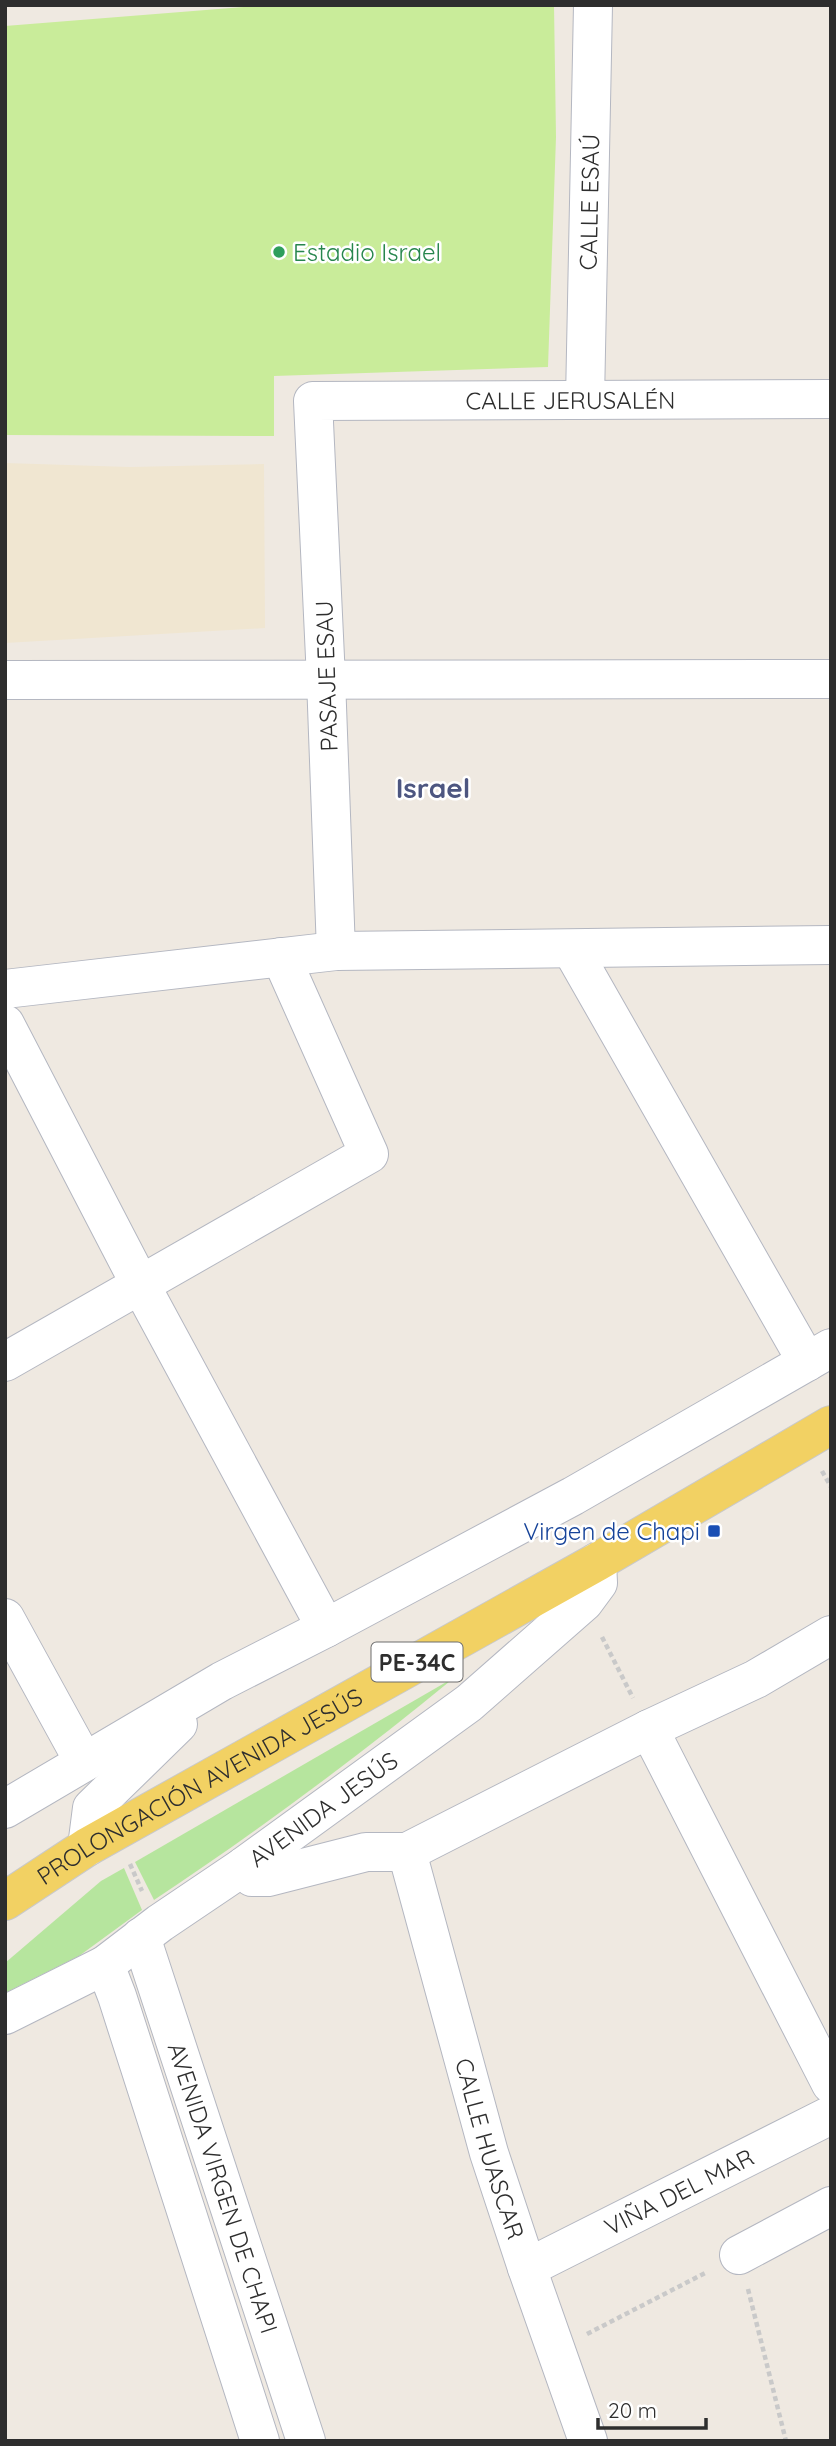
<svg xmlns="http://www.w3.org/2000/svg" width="836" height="2446" font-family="Quicksand,sans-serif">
<rect width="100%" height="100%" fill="#efe9e1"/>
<polygon fill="#f0e6d1" points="5,463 130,467 264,464 265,628 5,643"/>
<g fill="#b6e59e">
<path d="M 455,1677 C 359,1756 258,1831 154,1900 L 135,1862 Z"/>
<polygon points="124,1868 142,1910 79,1956 5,1993 5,1963 101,1881"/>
</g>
<polygon fill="#c9ec9a" points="270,5 554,5 556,137 548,367 274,376 274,436 5,435 5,26"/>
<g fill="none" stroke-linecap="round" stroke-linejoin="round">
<defs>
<g id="minor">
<path id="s1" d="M 585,400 L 593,5"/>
<polyline points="5,680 831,679"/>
<polyline points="572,950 807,1362"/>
<path id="s2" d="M 336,951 L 326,679 L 313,401 L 831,399"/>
<polyline points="5,989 336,951 831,945"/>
<polyline points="5,1024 140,1284 326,1628"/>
<polyline points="5,1362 369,1154 281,957"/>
<polyline points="5,1618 84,1762"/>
<polyline points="649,1729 831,2084"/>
<polyline points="5,1809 222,1681 326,1628 573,1496 831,1348"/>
<polyline points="87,1847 92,1808 178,1724"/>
<path id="s3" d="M 407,1852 L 489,2153 L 527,2268 L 588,2441"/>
<polyline points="243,1867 252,1877 268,1877 366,1852 407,1852 649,1729 756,1679 831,1635"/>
<path id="s4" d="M 141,1937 L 306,2441"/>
<polyline points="105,1965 117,1996 260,2441"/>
<path id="s5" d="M 5,2015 L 105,1965 L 160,1923 L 243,1867 L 469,1703 L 584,1602 L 598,1583 L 597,1562"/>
<polyline points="739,2255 831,2206"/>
<path id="s6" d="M 527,2268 L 831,2115"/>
</g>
<g id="major">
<path id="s7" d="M 5,1901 L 87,1847 L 597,1562 L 831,1425"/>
</g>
</defs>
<use href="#minor" stroke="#b4b7c1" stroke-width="40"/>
<use href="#major" stroke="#c9c9c9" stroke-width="40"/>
<g stroke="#c9c9c9" stroke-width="4.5" stroke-dasharray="5 3.5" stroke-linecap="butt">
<polyline points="822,1471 831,1487"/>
<polyline points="602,1637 633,1698"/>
<polyline points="130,1864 142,1891"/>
<polyline points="748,2289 786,2441"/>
<polyline points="587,2334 707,2272"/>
</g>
<use href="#minor" stroke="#fff" stroke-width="38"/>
<use href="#major" stroke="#f2d163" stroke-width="38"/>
</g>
<circle fill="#2e9e5b" stroke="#fff" stroke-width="2.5" cx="279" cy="252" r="7"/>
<rect fill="#1a4fb4" stroke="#fff" stroke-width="2.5" x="707" y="1524" width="14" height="14" rx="3.5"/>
<g text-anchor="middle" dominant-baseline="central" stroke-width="5" stroke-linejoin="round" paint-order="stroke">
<rect fill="#fff" stroke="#6d6d6d" stroke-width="2" x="371.5" y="1642.5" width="91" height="39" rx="5"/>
<g font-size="23" font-weight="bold" fill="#2e2e2e">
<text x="417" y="1662">PE-34C</text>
</g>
<g font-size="24" fill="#2e2e2e" stroke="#fff">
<text stroke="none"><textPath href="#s1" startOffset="198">CALLE ESAÚ</textPath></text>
<text stroke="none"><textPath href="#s2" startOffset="808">CALLE JERUSALÉN</textPath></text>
<text transform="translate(326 676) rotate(-92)">PASAJE ESAU</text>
<text stroke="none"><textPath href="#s7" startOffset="226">PROLONGACIÓN AVENIDA JESÚS</textPath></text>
<text stroke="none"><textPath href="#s5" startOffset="380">AVENIDA JESÚS</textPath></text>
<text stroke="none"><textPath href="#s3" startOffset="308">CALLE HUASCAR</textPath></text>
<text stroke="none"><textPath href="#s4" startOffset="264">AVENIDA VIRGEN DE CHAPI</textPath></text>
<text stroke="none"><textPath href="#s6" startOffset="170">VIÑA DEL MAR</textPath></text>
</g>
<g font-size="24" fill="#27864d" stroke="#fff" text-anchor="start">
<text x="293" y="252">Estadio Israel</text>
</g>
<g font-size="24" fill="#164399" stroke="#fff" text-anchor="end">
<text x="700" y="1531">Virgen de Chapi</text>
</g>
<g font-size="28" font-weight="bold" fill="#4d5680" stroke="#fff">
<text x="433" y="787">Israel</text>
</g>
</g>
<rect width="836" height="2446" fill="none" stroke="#2e2e2e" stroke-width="14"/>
<path d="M598 2418v10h108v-10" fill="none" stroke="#2e2e2e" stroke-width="3.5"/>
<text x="608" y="2418" font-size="21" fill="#2e2e2e" stroke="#ffffff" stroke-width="5" paint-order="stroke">20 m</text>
</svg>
